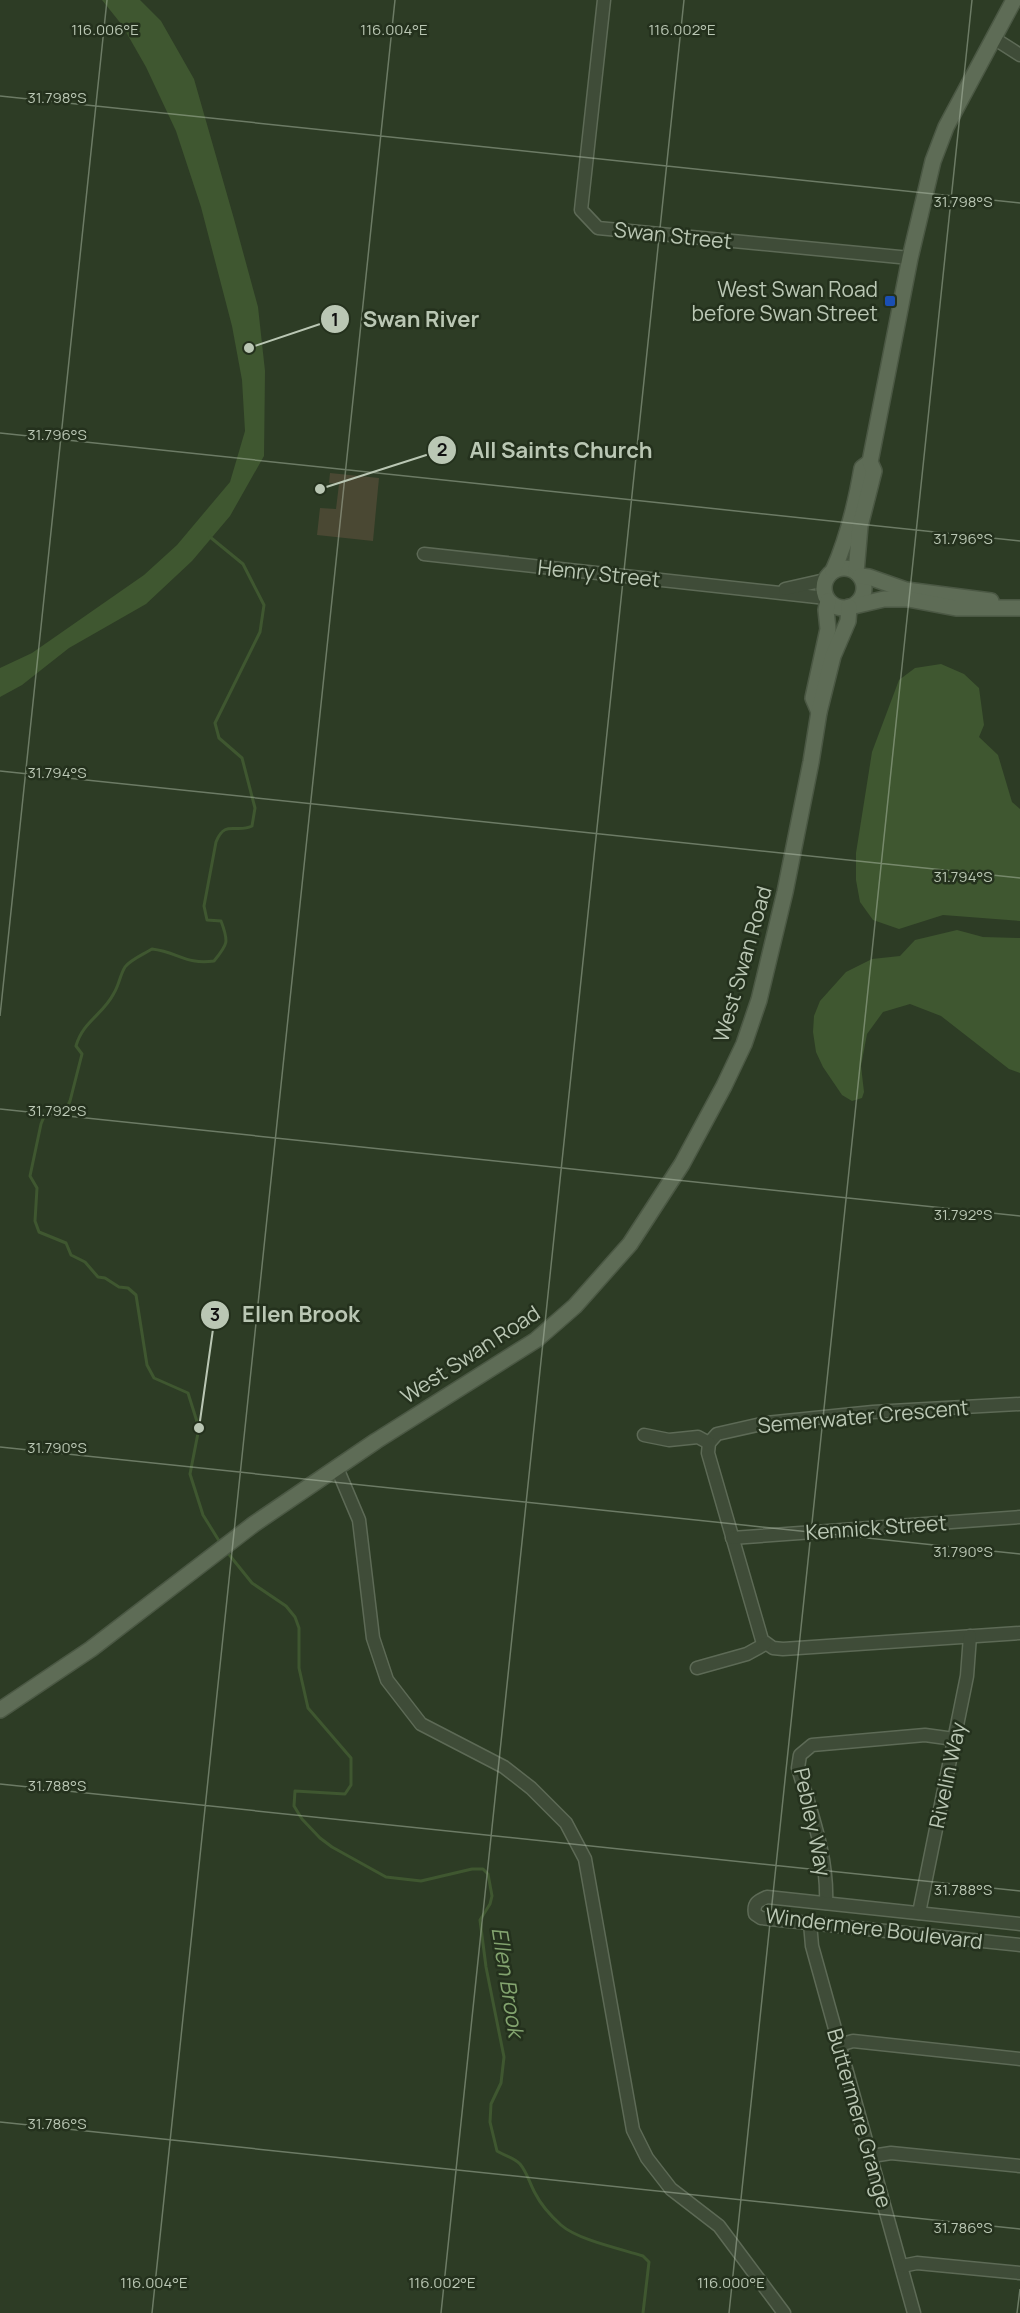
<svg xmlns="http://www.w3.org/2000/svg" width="1020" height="2313" font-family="Manrope,sans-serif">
<rect width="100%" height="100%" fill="#2d3c25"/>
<polygon fill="#4a4833" points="330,473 379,478 373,541 317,535 320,508 336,509 339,484 329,483"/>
<g fill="#3f5730">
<polygon points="102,0 140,0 161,21 194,79 234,219 258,307 265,371 264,456 230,516 192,561 146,604 69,648 22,685 0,697 0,668 32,653 144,575 177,545 230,482 245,431 242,380 232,326 201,207 176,131 146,67 122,25"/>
<polygon points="941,664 964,674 979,688 984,725 979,737 998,755 1012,802 1020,809 1020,921 943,915 899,929 873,920 860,902 856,880 856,853 872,752 899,680 915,668"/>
<polygon points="957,930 983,937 1020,938 1020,1073 1009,1069 941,1016 910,1004 883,1012 867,1034 861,1066 864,1092 862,1098 852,1101 842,1095 823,1067 816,1052 813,1032 814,1016 820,1001 846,972 872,959 900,956 915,940"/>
</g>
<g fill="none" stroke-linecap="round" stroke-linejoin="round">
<g stroke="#3f5730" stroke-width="3">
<path d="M 210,537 L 243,564 L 264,605 L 260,632 L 215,723 L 219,738 L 242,758 L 255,808 L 252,826 C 236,834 225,819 216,842 L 204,906 L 207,920 L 221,921 C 229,942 228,944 214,961 C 186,965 178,952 152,949 C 144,954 130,960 125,967 C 120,975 119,985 114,993 C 103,1015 83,1021 76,1046 L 82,1054 L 70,1101 L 65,1111 L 45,1114 L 41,1124 L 30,1176 L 37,1188 L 35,1221 L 39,1232 L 66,1243 L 71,1255 L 85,1262 L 98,1277 L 105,1278 L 119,1287 L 128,1288 L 136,1295 L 147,1365 L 154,1378 L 188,1393 L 199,1428 L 190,1474 L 203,1515 L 221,1544"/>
<path d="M 227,1552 L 252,1583 L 286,1606 L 295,1617 L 299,1628 L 299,1668 L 308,1708 L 351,1758 L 351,1785 L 345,1794 L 295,1791 L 294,1806 L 302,1819 L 320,1838 L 332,1847 L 386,1877 L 421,1881 L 472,1869 L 483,1869 L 488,1874 L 492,1896 L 490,1904 L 480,1920 L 486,1967 L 504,2057 L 501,2083 L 491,2104 L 490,2122 L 497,2151 C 505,2156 513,2157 520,2164 C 527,2172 530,2184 535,2193 C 541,2205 551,2216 561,2225 C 578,2240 621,2249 643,2256 L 649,2262 L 643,2313"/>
</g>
<defs>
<g id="minor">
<polyline points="604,0 581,210 598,228 910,258"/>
<polyline points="995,39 1020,55"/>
<polyline points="424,554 826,598"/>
<polyline points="785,589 825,580"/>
<polyline points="1020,1404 873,1412 766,1423 717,1434 709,1443 708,1453 762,1640 773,1648 783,1649 1020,1633"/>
<polyline points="644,1435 669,1440 698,1437 709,1443"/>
<polyline points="337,1468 359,1520 373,1638 387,1680 421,1724 504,1767 531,1788 566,1823 585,1859 633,2130 647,2158 671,2189 719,2226 784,2313"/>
<polyline points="732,1538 1020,1517"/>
<polyline points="697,1668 747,1654 765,1644"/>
<path d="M 826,1903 C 828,1856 811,1813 798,1768 L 800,1755 L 812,1745 L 925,1735 L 954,1739"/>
<polyline points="919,1913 967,1676 970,1636"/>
<polyline points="810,1923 812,1946 914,2313"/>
<path d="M 1020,1924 L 767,1897 C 758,1901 753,1903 755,1914 L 761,1918 L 1020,1945"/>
<polyline points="839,2045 853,2041 1020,2059"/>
<polyline points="872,2156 891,2153 1020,2166"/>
<polyline points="902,2266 917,2263 1020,2273"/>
</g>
<g id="major">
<circle cx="844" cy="588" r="20"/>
<path d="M 833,571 C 848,538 856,503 862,468 L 870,462"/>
<polyline points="856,572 860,526 874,471 870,462 910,258 933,161 946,127 1014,0"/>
<polyline points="860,576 869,577 906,590 991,601"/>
<polyline points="854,606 884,599 908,599 956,608 1020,608"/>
<polyline points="819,712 813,698 828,629 826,610 828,601"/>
<polyline points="0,1710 91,1649 254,1524 376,1441 536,1340 575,1306 630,1244 682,1164 724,1086 744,1044 759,1000 785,892 811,762 819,712 833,656 848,621 849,607"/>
</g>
</defs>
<use href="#minor" stroke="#5d6a56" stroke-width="15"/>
<use href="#major" stroke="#4b5844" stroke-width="18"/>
<use href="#minor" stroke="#3f4c38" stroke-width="12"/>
<use href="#major" stroke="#5e6c56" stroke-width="15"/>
</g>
<path fill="none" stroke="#bac7b4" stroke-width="1.5" stroke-opacity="0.45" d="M 0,96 L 1020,203M 0,433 L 1020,541M 0,771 L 1020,878M 0,1016 L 107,0M 0,1109 L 1020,1216M 0,1447 L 1020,1554M 0,1784 L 1020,1891M 0,2122 L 1020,2229M 152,2313 L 395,0M 441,2313 L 684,0M 729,2313 L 972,0M 1017,2313 L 1020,2289"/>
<rect fill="#1a4fb4" stroke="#24311d" stroke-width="2" x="884" y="295" width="12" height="12" rx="3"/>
<g text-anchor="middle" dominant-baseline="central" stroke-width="5" stroke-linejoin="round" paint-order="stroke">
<g font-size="21" fill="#bac7b4" stroke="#24311d">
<text transform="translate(673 235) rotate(6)">Swan Street</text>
<text transform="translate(599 573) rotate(6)">Henry Street</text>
<text transform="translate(742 964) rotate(-74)">West Swan Road</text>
<text transform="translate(470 1354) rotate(-33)">West Swan Road</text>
<text transform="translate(863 1416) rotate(-5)">Semerwater Crescent</text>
<text transform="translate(876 1527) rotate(-4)">Kennick Street</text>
<text transform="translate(947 1775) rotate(-78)">Rivelin Way</text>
<text transform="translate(813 1822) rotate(78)">Pebley Way</text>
<text transform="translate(874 1928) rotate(7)">Windermere Boulevard</text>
<text transform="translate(860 2118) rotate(74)">Buttermere Grange</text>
</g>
<g font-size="21" fill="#bac7b4" stroke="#24311d" text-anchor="end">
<text x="878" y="289">West Swan Road<tspan x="878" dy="24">before Swan Street</tspan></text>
</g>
<g font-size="22" font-style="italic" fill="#83a46f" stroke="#24311d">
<text transform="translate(508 1982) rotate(81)">Ellen Brook</text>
</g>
</g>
<g font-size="15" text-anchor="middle" fill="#bac7b4" stroke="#24311d" stroke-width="5" stroke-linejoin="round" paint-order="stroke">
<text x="105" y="35">116.006°E</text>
<text x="394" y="35">116.004°E</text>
<text x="682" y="35">116.002°E</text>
<text x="57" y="103">31.798°S</text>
<text x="963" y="207">31.798°S</text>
<text x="57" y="440">31.796°S</text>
<text x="963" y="544">31.796°S</text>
<text x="57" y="778">31.794°S</text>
<text x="963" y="882">31.794°S</text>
<text x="57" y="1116">31.792°S</text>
<text x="963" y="1220">31.792°S</text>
<text x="57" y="1453">31.790°S</text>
<text x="963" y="1557">31.790°S</text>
<text x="57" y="1791">31.788°S</text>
<text x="963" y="1895">31.788°S</text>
<text x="57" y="2129">31.786°S</text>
<text x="963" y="2233">31.786°S</text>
<text x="154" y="2288">116.004°E</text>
<text x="442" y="2288">116.002°E</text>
<text x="731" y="2288">116.000°E</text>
</g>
<path fill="none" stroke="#bac7b4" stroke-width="2" d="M249 348L335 319M320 489L442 450M199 1428L215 1315"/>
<g fill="#bac7b4" stroke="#24311d" stroke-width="2">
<circle cx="249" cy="348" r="6"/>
<circle cx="320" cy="489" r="6"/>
<circle cx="199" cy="1428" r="6"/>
<circle cx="335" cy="319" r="15"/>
<circle cx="442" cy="450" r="15"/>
<circle cx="215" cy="1315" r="15"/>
</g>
<g font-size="18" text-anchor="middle" font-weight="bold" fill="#111">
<text x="335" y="326">1</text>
<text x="442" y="456">2</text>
<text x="215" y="1321">3</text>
</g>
<g font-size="22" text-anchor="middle" font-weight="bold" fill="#bac7b4" stroke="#24311d" stroke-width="5" stroke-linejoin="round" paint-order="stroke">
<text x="421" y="327">Swan River</text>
<text x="561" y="458">All Saints Church</text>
<text x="301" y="1322">Ellen Brook</text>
</g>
</svg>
